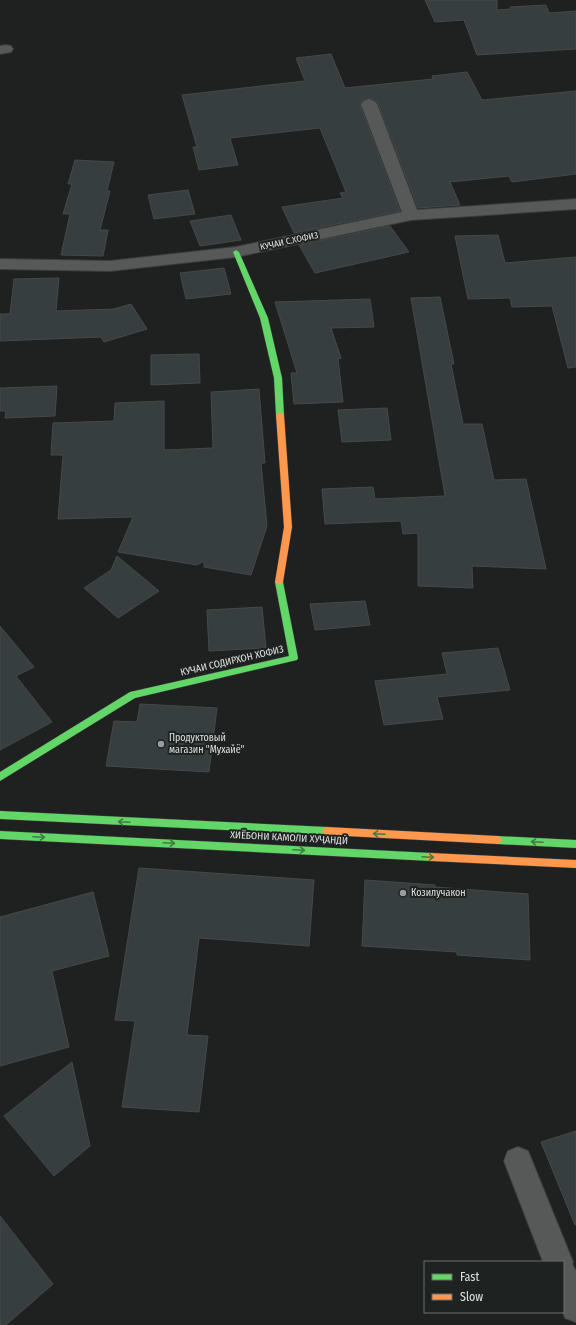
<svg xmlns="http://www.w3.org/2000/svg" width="576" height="1325" font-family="'Fira Sans Condensed',sans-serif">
<rect width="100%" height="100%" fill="#1f2120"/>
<g fill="#373e40" stroke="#474848">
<polygon points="425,0 497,0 497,10 511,9 510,7 546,5 549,13 576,11 576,49 477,55 464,20 435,22"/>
<polygon points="331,54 345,88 433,79 432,76 467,72 482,100 576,91 576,174 512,182 509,176 450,182 460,205 418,208 378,103 375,100 368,98 363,100 360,105 400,211 294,233 282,207 343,198 340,193 346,192 320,128 230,138 238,165 199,170 193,147 197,147 182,95 305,81 296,58"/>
<polygon points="75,160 114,162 107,191 110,191 100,230 108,230 103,256 61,255 70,214 63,214 72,184 68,184"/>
<polygon points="188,190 195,214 154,219 148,195"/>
<polygon points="231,215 241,240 200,246 190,221"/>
<polygon points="390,226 409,252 315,273 299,245"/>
<polygon points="498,235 505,263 576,257 576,367 568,368 552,306 512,307 510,298 468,299 455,236"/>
<polygon points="224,268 231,294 186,299 180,273"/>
<polygon points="59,278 56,311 114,309 131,304 147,329 104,342 101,337 0,341 0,314 10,314 14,279"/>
<polygon points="440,297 454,364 451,364 463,424 482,424 494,480 526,479 546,569 472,566 473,588 418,586 418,533 403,534 401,521 325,524 322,489 373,487 375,499 445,496 411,298"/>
<polygon points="370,299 374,327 331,328 341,358 338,359 343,402 294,404 291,373 297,373 275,302"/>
<polygon points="199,354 200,383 151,385 151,355"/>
<polygon points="57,386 55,416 5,418 6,411 0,411 0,388"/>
<polygon points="259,389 265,463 261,463 267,526 251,575 204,567 204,561 197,565 118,552 133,517 58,519 63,455 51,455 53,423 114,421 115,403 164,401 164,450 213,448 211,392"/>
<polygon points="387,408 391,440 342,442 338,410"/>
<polygon points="117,556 159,591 118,618 84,588 111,570"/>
<polygon points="365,601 370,625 315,630 310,604"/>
<polygon points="262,607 266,648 209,651 207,610"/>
<polygon points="0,626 34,667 16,676 52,722 0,750"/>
<polygon points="498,648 510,690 437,697 443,719 384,725 375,681 447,674 442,653"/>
<polygon points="140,704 217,708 209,772 106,766 114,721 137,722"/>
<polygon points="139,868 314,880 309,946 199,938 187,1035 208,1036 199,1112 122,1107 135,1021 115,1020"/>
<polygon points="365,880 435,885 435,887 528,894 530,960 457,955 457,952 362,946"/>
<polygon points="93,892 109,956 52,971 69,1047 0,1066 0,917"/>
<polygon points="72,1062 90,1146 54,1176 4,1116"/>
<polygon points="576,1131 576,1225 575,1225 541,1142"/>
<polygon points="0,1216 53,1284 6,1325 0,1325"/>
</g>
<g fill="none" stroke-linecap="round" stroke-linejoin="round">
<defs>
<g id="street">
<polygon points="6,45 11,46 13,49 11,52 0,54 0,46"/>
<polygon points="369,99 374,101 377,104 417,210 576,199 576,209 411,220 236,257 110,271 0,269 0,259 110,261 236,247 402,212 361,104 364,101"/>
<polygon points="518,1147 528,1151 573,1262 572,1264 576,1271 576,1322 565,1318 563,1312 563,1262 543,1262 504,1161 508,1151"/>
</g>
<g id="fast">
<polygon points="236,250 239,252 268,318 282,378 284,415 280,418 276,415 274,378 260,318 233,252"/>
<polygon points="279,579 283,582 298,658 297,660 135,698 0,781 0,772 130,692 289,656 275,582"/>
<polygon points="0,811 327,827 330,828 332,831 330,834 327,835 0,819"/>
<polygon points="0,831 431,853 435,854 436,857 435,860 431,861 0,839"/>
<polygon points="497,836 576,840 576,848 497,844 494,843 492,840 494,837"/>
</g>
<g id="slow">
<polygon points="280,412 284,415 292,527 283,582 279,585 275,582 284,527 276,415"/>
<polygon points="327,827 497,836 500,837 502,840 500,843 497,844 327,835 324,834 322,831 324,828"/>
<polygon points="431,853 576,860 576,868 431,861 427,860 426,857 427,854"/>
</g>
</defs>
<use href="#street" stroke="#3c3d3d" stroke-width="2"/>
<use href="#fast" stroke="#3c3d3d" stroke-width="1"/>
<use href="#slow" stroke="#3c3d3d" stroke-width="1"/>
<use href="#street" fill="#575959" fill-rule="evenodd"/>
<use href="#fast" fill="#63d668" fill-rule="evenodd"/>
<use href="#slow" fill="#ff974d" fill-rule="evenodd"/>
</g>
<defs><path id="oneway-shaft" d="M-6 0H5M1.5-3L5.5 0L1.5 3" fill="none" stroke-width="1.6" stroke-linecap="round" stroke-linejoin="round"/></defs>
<g stroke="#407c44">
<use href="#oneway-shaft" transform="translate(124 822) rotate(-177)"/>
<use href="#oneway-shaft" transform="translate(379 834) rotate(-177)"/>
<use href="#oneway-shaft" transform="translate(39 837) rotate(3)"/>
<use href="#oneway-shaft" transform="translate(537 842) rotate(-177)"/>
<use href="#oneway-shaft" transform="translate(169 843) rotate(3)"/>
<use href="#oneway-shaft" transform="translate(299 850) rotate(3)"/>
<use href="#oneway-shaft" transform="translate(428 857) rotate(3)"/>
</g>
<g fill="#9b9d9d" stroke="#1e2221" stroke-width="1.5">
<circle cx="161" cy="744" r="4"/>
<circle cx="403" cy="893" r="4"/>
</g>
<g text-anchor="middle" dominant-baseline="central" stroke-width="4" stroke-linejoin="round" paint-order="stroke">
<g font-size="9" fill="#dee0e0" stroke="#1e2221">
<text transform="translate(289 241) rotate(-12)">КУЧАИ С.ХОФИЗ</text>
</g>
<g font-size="10" fill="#dee0e0" stroke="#1e2221">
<text transform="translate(232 661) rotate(-13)">КУЧАИ СОДИРХОН ХОФИЗ</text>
<text transform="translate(289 838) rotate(3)">ХИЁБОНИ КАМОЛИ ХУҶАНДӢ</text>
</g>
<g font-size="10" fill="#dee0e0" stroke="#1e2221" text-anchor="start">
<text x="169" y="738">Продуктовый<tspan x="169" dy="12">магазин "Мухайё"</tspan></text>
<text x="411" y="893">Козилучакон</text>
</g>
</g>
<rect x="424" y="1261" width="140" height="52" fill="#1e2221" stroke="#6b6e6d"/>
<rect x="432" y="1274" width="20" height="6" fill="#63d668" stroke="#6b6e6d"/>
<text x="460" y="1281" font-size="12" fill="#dee0e0">Fast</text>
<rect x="432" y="1294" width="20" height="6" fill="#ff974d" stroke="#6b6e6d"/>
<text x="460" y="1301" font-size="12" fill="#dee0e0">Slow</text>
</svg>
